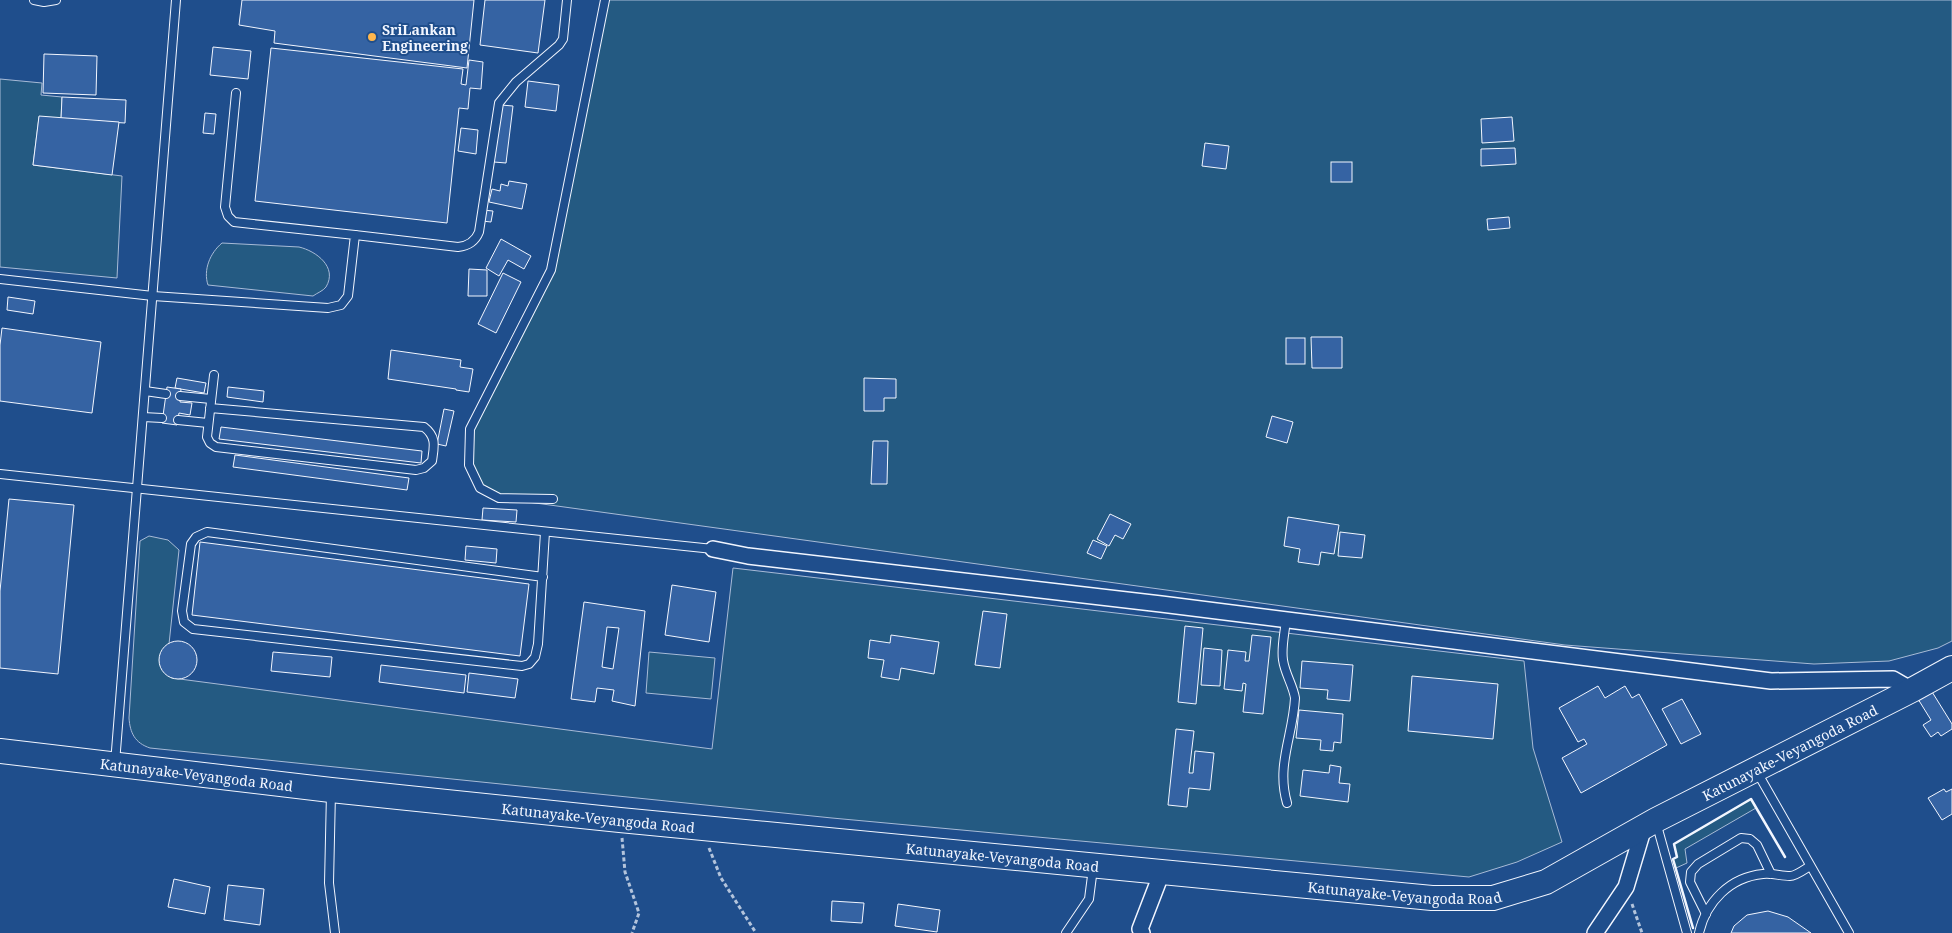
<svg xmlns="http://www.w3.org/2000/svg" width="1952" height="933" font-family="'Noto Serif',serif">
<rect width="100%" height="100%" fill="#1f4e8c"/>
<g fill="#245a82" stroke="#a8bbd7">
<polygon points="605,0 1952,0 1952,641 1938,648 1889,661 1814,664 1565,645 499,498 480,488 469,465 470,429 551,270"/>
<polygon points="0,79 42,83 41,95 62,97 61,119 39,117 33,165 122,176 117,278 0,267"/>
<path d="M 222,243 L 299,247 C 316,251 338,267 326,287 C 323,291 317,293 313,296 L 208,285 C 203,270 210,253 222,243 Z"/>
<path d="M 149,536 L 168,540 L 179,550 L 169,644 C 155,655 157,670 172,678 L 712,749 L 733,568 L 1524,661 L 1533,748 L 1562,842 L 1517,862 L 1469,877 L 832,818 L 150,748 C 135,743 130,733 129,718 L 140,541 Z"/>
<polygon points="649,652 715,658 711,699 646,693"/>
<polygon points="1751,799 1756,808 1685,849 1687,863 1676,868 1673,859 1677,857 1674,844"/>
</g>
<g fill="#3563a3" stroke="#f2f6ff" fill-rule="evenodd">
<polygon points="242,0 474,0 467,68 274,43 275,31 239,25"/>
<polygon points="485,0 545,0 538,53 480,45"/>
<polygon points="213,47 251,51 248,79 210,75"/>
<polygon points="271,48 463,69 461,84 466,85 469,60 483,62 481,89 470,88 468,109 459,108 447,223 255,201"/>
<polygon points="44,54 97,56 96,95 43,93"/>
<polygon points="528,81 559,85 556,111 525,107"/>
<polygon points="62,97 126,100 125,123 61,119"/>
<polygon points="501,105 513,106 506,163 494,162"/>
<polygon points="205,113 216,114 214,134 203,133"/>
<polygon points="39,116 119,122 112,175 33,165"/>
<polygon points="1512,117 1514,141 1482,143 1481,119"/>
<polygon points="461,128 478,130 476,154 458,151"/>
<polygon points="1205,143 1229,146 1226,169 1202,166"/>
<polygon points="1515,148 1516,164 1481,166 1481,149"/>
<rect x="1331" y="162" width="21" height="20"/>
<polygon points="509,181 527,184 522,209 489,202 492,189 500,191 501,184 508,186"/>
<polygon points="483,210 493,211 491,222 482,221"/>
<polygon points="1509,217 1510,228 1488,230 1487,219"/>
<polygon points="501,239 531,256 524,269 508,260 499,276 486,268"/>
<polygon points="469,269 487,270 487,296 468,296"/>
<polygon points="503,273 521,282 496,333 478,324"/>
<polygon points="8,297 35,301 33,314 7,310"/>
<polygon points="2,328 101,342 92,413 0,401 0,345"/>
<polygon points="1311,337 1342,337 1342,368 1312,368"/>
<rect x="1286" y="338" width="19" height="26"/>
<polygon points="391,350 461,360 460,367 473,369 469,392 456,390 456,389 388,379"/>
<polygon points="177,378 206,383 204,393 175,388"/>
<polygon points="864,378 896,379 896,398 884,398 884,411 864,411"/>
<polygon points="167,387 181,389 180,402 192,403 190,415 179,413 177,425 162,423"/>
<polygon points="228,387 264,391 263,402 227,397"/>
<polygon points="444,409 454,411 446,446 437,444"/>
<polygon points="1272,416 1293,422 1287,443 1266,437"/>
<polygon points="221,427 422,451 421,463 219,439"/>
<polygon points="873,441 888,441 887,484 871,484"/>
<polygon points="235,455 409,478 407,490 233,467"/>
<polygon points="9,499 74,505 58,674 0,668 0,591"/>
<polygon points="483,508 517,510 516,522 482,520"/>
<polygon points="1110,514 1131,524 1123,539 1115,535 1109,546 1097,539"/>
<polygon points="1288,517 1339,525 1334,554 1321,552 1319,565 1298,562 1300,549 1284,546"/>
<polygon points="1340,532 1365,535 1362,558 1338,556"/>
<polygon points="1093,540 1107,546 1101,559 1087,553"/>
<polygon points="200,542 529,584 520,656 192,615"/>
<polygon points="466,546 497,549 496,563 465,560"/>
<polygon points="672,585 716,592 709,642 665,635"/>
<path d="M 584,602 L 645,611 L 635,706 L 612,701 L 614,690 L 597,688 L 595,702 L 571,699 ZM 607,627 L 619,628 L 613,669 L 602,667 Z"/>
<polygon points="983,611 1007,614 1000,668 975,665"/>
<polygon points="1185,626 1203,628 1196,704 1178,702"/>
<polygon points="891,635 939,642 934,674 901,668 899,680 881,677 884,660 868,658 870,640 890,643"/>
<polygon points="1252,635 1271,637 1263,714 1243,712 1246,684 1243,683 1242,691 1224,689 1228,650 1246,652 1245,661 1249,661"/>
<circle cx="178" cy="660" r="19"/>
<polygon points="1204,648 1222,650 1220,686 1201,685"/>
<polygon points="273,652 332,657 330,677 271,671"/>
<polygon points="1302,661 1353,665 1350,701 1327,699 1328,690 1300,688"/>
<polygon points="381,665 466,675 464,693 379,682"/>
<polygon points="469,673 518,679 515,698 467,692"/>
<polygon points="1412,676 1498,684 1493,739 1408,731"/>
<polygon points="1598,686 1605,698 1625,686 1632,698 1639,694 1667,745 1581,793 1562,758 1587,744 1584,739 1578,742 1559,708"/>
<polygon points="1929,687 1952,724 1952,729 1941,736 1938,732 1931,737 1923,725 1931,720 1918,699"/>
<polygon points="1682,699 1701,734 1681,744 1662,709"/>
<polygon points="1299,710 1343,714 1341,743 1334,742 1333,751 1320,750 1321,740 1296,738"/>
<polygon points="1176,729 1194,731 1189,773 1193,773 1195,751 1214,753 1210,790 1189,788 1187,807 1168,805"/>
<polygon points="1330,765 1341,767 1339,783 1350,784 1348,802 1300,796 1303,770 1329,773"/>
<polygon points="1944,789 1946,792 1952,789 1952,814 1942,820 1928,798"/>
<polygon points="174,879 210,887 205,914 168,907"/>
<polygon points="228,885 264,889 260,925 224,920"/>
<polygon points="832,901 864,903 862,923 831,921"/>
<polygon points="898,904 940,910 937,932 895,926"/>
<polygon points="1768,911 1788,917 1811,933 1731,933 1734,926 1747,915"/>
</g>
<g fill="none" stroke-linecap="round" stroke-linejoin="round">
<defs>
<g id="lane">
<polyline points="34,0 44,2 56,0"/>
<path d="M 355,235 L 458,247 C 468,246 475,242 479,232 L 499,103 L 516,82 L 559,45 L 563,39 L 567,0"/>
<polyline points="0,279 153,296 328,308 341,305 348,296 355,235 234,222 228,216 225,207 236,93"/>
<polyline points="145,391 166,394"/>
<polyline points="180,396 211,399"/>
<path d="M 210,408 L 424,427 C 437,437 434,447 432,461 L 424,468 L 416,470 L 216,447 L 210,443 L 207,437 L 214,375"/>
<polyline points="143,417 162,418"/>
<polyline points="178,420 208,423"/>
<polyline points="0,474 713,549"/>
<polyline points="553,499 499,498 480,488 469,465 470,429 551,270 605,0"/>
<polyline points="543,577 207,532 196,537 191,544 182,611 184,622 193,629 522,666 529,664 535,657 538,644 545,532"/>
<path d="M 1286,619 C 1285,632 1281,647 1283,660 C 1285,674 1293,685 1295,698 C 1293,736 1276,765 1287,803"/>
<polyline points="115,763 176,0"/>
<polyline points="1757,772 1849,933"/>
<polyline points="331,792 329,883 335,933"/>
<polyline points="1656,822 1687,933"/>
<polyline points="1706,914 1690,882 1691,872 1698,864 1741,838 1750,839 1757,845 1771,874"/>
<polyline points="1066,933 1089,899 1093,868"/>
<path d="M 1699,933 C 1706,902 1730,877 1763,874 C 1773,873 1781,876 1790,876 C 1796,876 1805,869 1810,866"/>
</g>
<g id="street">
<polyline points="713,549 748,556 1161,604 1771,681 1893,679 1912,690"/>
<polyline points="1142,933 1140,929 1162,872"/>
<polyline points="1595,933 1626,887 1644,827"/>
</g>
<g id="primary">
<path id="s1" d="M 0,751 L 331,790 L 620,820 L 1432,898 L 1493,898 L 1546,882 L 1656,820 L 1912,690 L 1952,668"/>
</g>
</defs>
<use href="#lane" stroke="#f2f6ff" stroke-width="10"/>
<use href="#street" stroke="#f2f6ff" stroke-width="18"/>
<use href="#primary" stroke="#f2f6ff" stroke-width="26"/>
<g stroke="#b3c4dc" stroke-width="3" stroke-dasharray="4 2.5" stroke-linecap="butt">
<polyline points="622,838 625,872 639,913 632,933"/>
<polyline points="709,848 721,878 756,933"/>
<polyline points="1632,904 1642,933"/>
</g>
<use href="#lane" stroke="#1f4e8c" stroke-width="8"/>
<use href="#street" stroke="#1f4e8c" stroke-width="15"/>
<use href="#primary" stroke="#1f4e8c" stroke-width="24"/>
<polyline stroke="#f2f6ff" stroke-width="2.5" points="1693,928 1673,859 1677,857 1674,844 1751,799 1785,857"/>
</g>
<circle fill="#ffb74d" stroke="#1f4e8c" stroke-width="2" cx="372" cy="37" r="5"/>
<g text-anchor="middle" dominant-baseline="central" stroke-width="4" stroke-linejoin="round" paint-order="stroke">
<g font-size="14" font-weight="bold" fill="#f2f6ff" stroke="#1f4e8c" text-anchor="start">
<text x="382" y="29">SriLankan<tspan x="382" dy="16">Engineering</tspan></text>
</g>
<g font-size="14" fill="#f2f6ff" stroke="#1f4e8c">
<text stroke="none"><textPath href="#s1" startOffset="1832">Katunayake-Veyangoda Road</textPath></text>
<text stroke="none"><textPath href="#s1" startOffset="198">Katunayake-Veyangoda Road</textPath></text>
<text stroke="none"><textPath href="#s1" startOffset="602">Katunayake-Veyangoda Road</textPath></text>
<text stroke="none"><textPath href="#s1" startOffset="1008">Katunayake-Veyangoda Road</textPath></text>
<text stroke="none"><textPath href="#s1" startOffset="1412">Katunayake-Veyangoda Road</textPath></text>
</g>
</g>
</svg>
